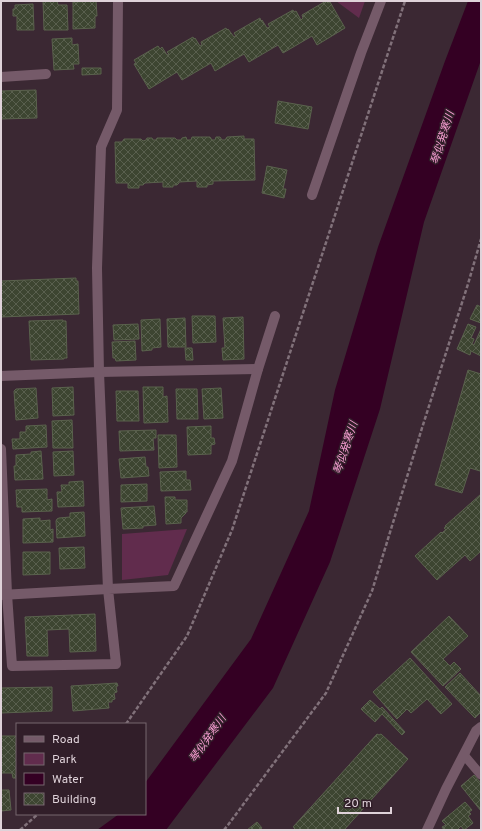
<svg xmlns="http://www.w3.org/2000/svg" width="482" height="831" font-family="Overpass,'Noto Sans JP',sans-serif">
<defs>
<pattern id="building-cross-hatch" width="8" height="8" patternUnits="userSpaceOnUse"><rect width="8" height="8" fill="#3d4531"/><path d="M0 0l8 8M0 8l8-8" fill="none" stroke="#595f4e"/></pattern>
</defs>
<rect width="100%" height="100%" fill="#3b2833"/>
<g fill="#612c4d">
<polygon points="336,1 365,1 359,18"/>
<polygon points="187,529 168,575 122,580 122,534"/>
</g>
<polygon fill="#340023" points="468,1 481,1 481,60 424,222 380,409 330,562 273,688 166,830 97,830 119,814 145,814 145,783 251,639 309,511 335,390 378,247 445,61"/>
<g fill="url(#building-cross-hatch)" stroke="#5a624d">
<polygon points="43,1 57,1 58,5 67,5 68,30 44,30"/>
<polygon points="96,1 97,16 95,16 95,28 73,29 73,2"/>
<polygon points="326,1 328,3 330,2 345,28 317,45 312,36 283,53 278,45 249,62 244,54 215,71 211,63 182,80 177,72 149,89 134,64 136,63 134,60 158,46 160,49 162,47 167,55 169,54 167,52 193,37 194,39 195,38 200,46 202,45 201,42 226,28 227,30 228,29 234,37 236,36 234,33 260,18 261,21 262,20 267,28 270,27 268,24 293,10 294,12 296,11 301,20 303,18 302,15"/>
<polygon points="33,4 34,30 17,30 17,16 13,16 13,9 15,9 15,5"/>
<polygon points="72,38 72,45 78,44 79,64 73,64 74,69 54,70 52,39"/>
<polygon points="82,68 101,68 101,74 82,75"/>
<polygon points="36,90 37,118 1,119 1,91"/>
<polygon points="278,101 312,107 308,129 275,123"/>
<polygon points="244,136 244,139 254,139 255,180 213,181 213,184 207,185 207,187 197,187 197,181 179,182 179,183 177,185 173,185 173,187 163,187 163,182 145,183 143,185 139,185 139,188 128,188 128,183 116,183 115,142 122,142 124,139 141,139 143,141 146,140 147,138 152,138 153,140 156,140 157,138 175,138 177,140 181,140 182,138 186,137 187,140 191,140 192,137 210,137 212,140 215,140 216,137 220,137 222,140 225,140 227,137"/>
<polygon points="267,166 287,170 283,189 286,189 284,198 262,193"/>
<polygon points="76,278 76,281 78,281 79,314 1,317 1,281"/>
<polygon points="477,305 481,307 481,323 470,319"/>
<polygon points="192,316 215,316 216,342 193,343"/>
<polygon points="243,317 244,359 223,360 222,348 225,348 223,318"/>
<polygon points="185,318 186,347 168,347 167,319"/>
<polygon points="160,319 161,347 152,348 152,350 142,351 141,320"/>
<polygon points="63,320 63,321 66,321 67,358 64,358 64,359 31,360 29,321"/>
<polygon points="138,324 139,339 114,340 113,325"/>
<polygon points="468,324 476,327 471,338 474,339 472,344 474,345 481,329 481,356 471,351 470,355 457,349"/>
<polygon points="135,341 136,360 116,361 115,358 113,358 112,342"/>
<polygon points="185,348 192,348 193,360 186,360"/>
<polygon points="468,370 481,374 481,467 480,471 470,468 462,493 435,485"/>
<polygon points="73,387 74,415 53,416 52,388"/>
<polygon points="143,387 163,387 163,397 167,396 168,422 144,423"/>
<polygon points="36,388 38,418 16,420 14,391 16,389"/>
<polygon points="221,388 223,418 204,419 202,389"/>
<polygon points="176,389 197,389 198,419 177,419"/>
<polygon points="116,391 138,391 139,421 117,421"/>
<polygon points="72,420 73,448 53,448 52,421"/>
<polygon points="46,425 47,447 13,449 12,439 20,439 20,432 26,432 26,426"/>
<polygon points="211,426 211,438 214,438 215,444 211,445 211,454 188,455 187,427"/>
<polygon points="156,430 156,438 153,438 154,450 120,451 119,431"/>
<polygon points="158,435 176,435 177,467 159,468"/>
<polygon points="41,451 43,479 15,480 14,466 16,466 16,455 31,454 31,452"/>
<polygon points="73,451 74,475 54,476 53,452"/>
<polygon points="145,457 146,467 148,467 149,476 121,478 119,459"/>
<polygon points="186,471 186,480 190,480 191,490 161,491 160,472"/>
<polygon points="83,481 84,506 58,507 57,492 62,492 61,485 69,485 69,482"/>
<polygon points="147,484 147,501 121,502 121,485"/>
<polygon points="47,489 47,500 52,499 52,511 22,512 22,507 17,507 16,490"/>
<polygon points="481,494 481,551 470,561 465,555 437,580 415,556 441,532 442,533 444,531 446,530 444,528 446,527 445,526"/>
<polygon points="165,497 175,497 175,500 187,500 187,512 185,512 186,513 181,518 181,523 166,524"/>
<polygon points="154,506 156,525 143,526 143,528 123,529 121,508"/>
<polygon points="84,512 85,536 57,538 56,521 57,519 59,518 70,517 70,513"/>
<polygon points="40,518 40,521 50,520 50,530 53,529 53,542 23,543 23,519"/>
<polygon points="84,547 85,568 60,569 59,548"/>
<polygon points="23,552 50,552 50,574 23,575"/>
<polygon points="95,614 96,651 70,652 69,629 47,630 48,656 27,656 25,617"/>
<polygon points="449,616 468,636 443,659 450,666 454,662 461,669 443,686 411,652"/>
<polygon points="410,658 452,704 441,714 427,699 411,713 407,709 397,719 373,692"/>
<polygon points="460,673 481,696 481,712 475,718 445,687"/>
<polygon points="117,683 118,686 116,686 117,692 114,693 115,699 112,700 112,702 108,702 109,708 73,711 71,686"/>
<polygon points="52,687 52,711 1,713 1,688"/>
<polygon points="370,700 380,709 382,707 405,732 402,735 382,714 375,722 361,709"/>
<polygon points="377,734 379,735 381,734 408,759 344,830 294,830 294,829 295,828 293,827"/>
<polygon points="1,736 17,736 17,778 13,778 12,773 1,773"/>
<polygon points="474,775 481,783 481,811 461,786"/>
<polygon points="1,790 9,790 11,810 1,811"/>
<polygon points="465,802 472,810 469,812 471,814 468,816 473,823 464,830 461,826 457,830 444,830 442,827 446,825 442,821"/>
<polygon points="257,822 262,828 259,830 247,830"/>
</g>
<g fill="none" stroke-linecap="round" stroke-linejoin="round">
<g stroke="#81717a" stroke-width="2.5" stroke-dasharray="4 2" stroke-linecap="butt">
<polyline points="126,724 187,636 232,530 405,1"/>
<polyline points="20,830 38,814"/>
<polyline points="224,830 228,825 326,693 372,591 422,428 468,284 481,239"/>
</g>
<polyline stroke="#755a69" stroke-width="9" points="464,755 481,775"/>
<g stroke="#755a69" stroke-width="10">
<polyline points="1,77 46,74"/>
<polyline points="312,195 361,53 381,1"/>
<polyline points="1,376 99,372 258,369"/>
<polyline points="1,449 7,594 12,666 116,664 108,589 174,586 232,461 258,369 275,316"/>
<polyline points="1,595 108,589 99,372 97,268 101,147 117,110 118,1"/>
<polyline points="427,830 446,789 476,731 481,727"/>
</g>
</g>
<g text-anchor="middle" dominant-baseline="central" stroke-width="3" stroke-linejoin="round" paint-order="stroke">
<g font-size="11" font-style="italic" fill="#f69dd1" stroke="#311e29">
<text transform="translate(443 138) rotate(-73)">琴似発寒川</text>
<text transform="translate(346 448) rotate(-72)">琴似発寒川</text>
<text transform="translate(208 739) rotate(-55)">琴似発寒川</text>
</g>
</g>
<rect width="482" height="831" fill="none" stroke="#dfd2d9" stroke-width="4"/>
<rect x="16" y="723" width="130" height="92" fill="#311e29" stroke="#77666f"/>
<rect x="24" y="736" width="20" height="6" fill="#755a69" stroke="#77666f"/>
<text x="52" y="743" font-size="12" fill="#dfd2d9">Road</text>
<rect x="24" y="753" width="20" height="12" fill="#612c4d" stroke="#77666f"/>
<text x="52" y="763" font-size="12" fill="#dfd2d9">Park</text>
<rect x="24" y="773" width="20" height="12" fill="#340023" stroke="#77666f"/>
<text x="52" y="783" font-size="12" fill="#dfd2d9">Water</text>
<rect x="24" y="793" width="20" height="12" fill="url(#building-cross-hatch)" stroke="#77666f"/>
<text x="52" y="803" font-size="12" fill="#dfd2d9">Building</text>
<path d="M338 807v6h53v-6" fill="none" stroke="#dfd2d9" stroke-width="2"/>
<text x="344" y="807" font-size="12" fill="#dfd2d9" stroke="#311e29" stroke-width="3" paint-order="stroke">20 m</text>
</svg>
